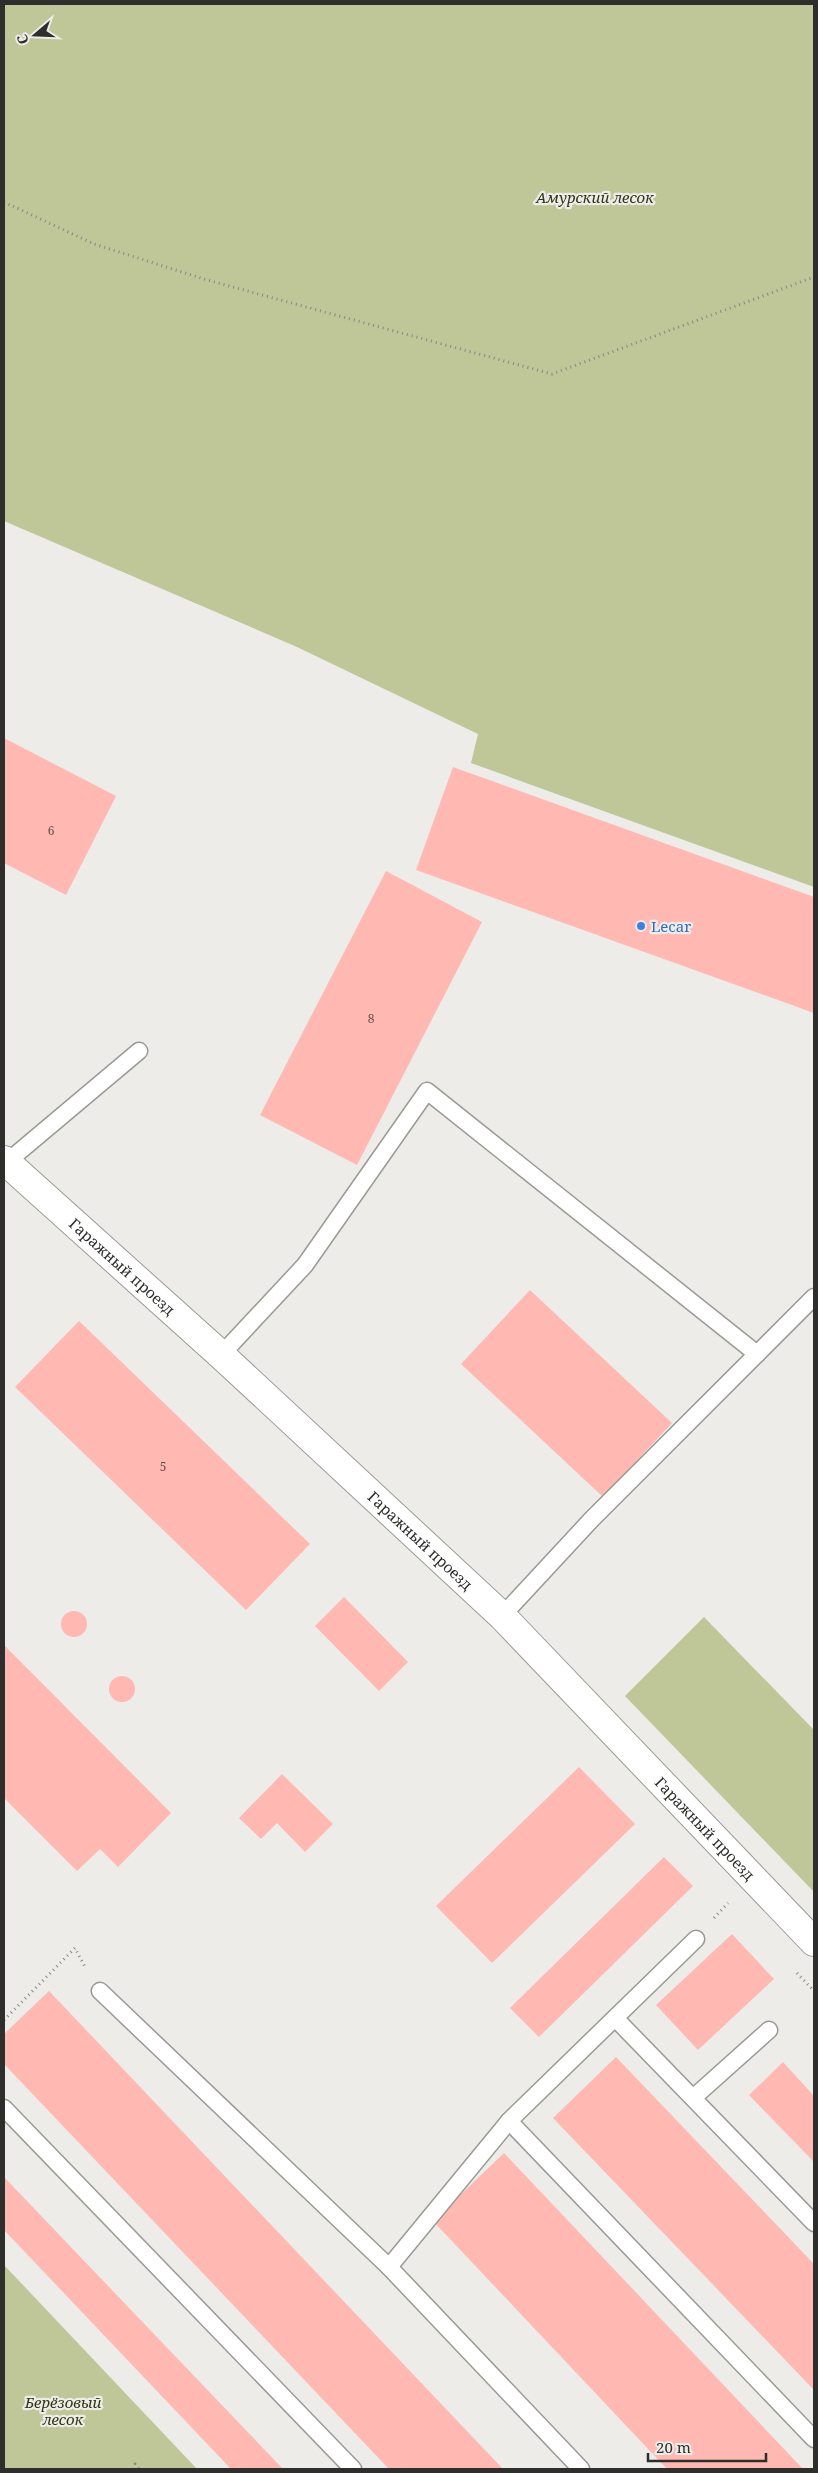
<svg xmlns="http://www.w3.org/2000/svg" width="818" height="2473" font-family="'Noto Serif',serif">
<rect width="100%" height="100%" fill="#edece8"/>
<g fill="#bfc799">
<polygon points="4,4 814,4 814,887 471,763 478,734 297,647 4,521"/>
<polygon points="704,1617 814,1730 814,1892 625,1696"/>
<polygon points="4,2265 197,2469 4,2469"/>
</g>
<g fill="#ffb9b2">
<polygon points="4,738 116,796 66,895 4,863"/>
<polygon points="453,767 814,897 814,1013 416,870"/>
<polygon points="386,871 482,922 357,1165 260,1115"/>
<polygon points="530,1290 672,1423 603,1497 461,1364"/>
<polygon points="79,1321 310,1544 246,1610 15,1387"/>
<polygon points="344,1597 408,1662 379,1691 315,1626"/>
<circle cx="74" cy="1624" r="13"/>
<polygon points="4,1645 171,1813 118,1867 100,1849 77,1871 4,1798"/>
<circle cx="122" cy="1689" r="13"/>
<polygon points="579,1767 635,1824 492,1963 436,1906"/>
<polygon points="282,1774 333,1824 305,1852 277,1823 261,1839 239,1818"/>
<polygon points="664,1857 693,1886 539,2037 510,2008"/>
<polygon points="732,1934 774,1979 698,2050 656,2005"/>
<polygon points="49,1991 503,2469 389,2469 4,2064 4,2034"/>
<polygon points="616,2057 814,2264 814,2390 553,2118"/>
<polygon points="783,2062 814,2096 814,2162 749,2095"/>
<polygon points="504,2153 803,2469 667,2469 433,2221"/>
<polygon points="4,2177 283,2469 231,2469 4,2230"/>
</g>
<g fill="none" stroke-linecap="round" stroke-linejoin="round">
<defs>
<g id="lane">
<polyline points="7,1162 139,1051"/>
<polyline points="221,1355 305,1265 427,1091 757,1354"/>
<polyline points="502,1616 591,1520 814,1297"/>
<polyline points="100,1991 389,2267 581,2469"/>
<polyline points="616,2019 814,2223"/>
<polyline points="693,2098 769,2030"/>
<polyline points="4,2108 353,2469"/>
<polyline points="509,2121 814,2439"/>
<polyline points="389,2267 509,2121 696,1939"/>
</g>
<g id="street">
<path id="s1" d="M 4,1160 L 221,1355 L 502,1616 L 814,1942"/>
</g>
</defs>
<use href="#lane" stroke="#9a9a95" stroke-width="19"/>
<use href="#street" stroke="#9a9a95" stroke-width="30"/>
<g stroke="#878784" stroke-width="3" stroke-dasharray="1 4" stroke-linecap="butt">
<polyline points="4,202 94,244 207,280 552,374 814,277"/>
<polyline points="714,1918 728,1903"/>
<polyline points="797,1973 814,1991"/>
<polyline points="4,2020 75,1948 85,1967"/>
<polyline points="133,2469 135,2464 139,2469"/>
</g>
<use href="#lane" stroke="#fff" stroke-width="16"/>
<use href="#street" stroke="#fff" stroke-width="28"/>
</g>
<circle fill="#3f7fe0" stroke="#edece8" stroke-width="2" cx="641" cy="926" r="5"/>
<g text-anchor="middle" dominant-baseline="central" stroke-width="4.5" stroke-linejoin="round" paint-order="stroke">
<g font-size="12" fill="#62514e">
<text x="51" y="830">6</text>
<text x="371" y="1018">8</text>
<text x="163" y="1466">5</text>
</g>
<g font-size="15" font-style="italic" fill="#303513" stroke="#edece8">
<text x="595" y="197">Амурский лесок</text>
<text x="63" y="2402">Берёзовый<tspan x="63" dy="17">лесок</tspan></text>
</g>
<g font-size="15" fill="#366cbe" stroke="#edece8" text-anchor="start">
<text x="651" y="926">Lecar</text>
</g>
<g font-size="15" fill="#2e2e2c" stroke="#edece8">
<text stroke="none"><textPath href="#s1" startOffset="159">Гаражный проезд</textPath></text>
<text stroke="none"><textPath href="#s1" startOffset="564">Гаражный проезд</textPath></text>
<text stroke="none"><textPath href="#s1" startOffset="969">Гаражный проезд</textPath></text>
</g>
</g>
<rect width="818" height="2473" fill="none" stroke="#2e2e2c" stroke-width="10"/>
<g transform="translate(35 35) rotate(251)" stroke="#edece8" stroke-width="4" paint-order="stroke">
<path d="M0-4L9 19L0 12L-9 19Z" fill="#2e2e2c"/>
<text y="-8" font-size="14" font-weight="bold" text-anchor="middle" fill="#2e2e2c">С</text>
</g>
<path d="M648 2453v8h118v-8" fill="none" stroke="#2e2e2c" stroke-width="2.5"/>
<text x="656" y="2453" font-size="15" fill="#2e2e2c" stroke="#edece8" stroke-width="4" paint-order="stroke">20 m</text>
</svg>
